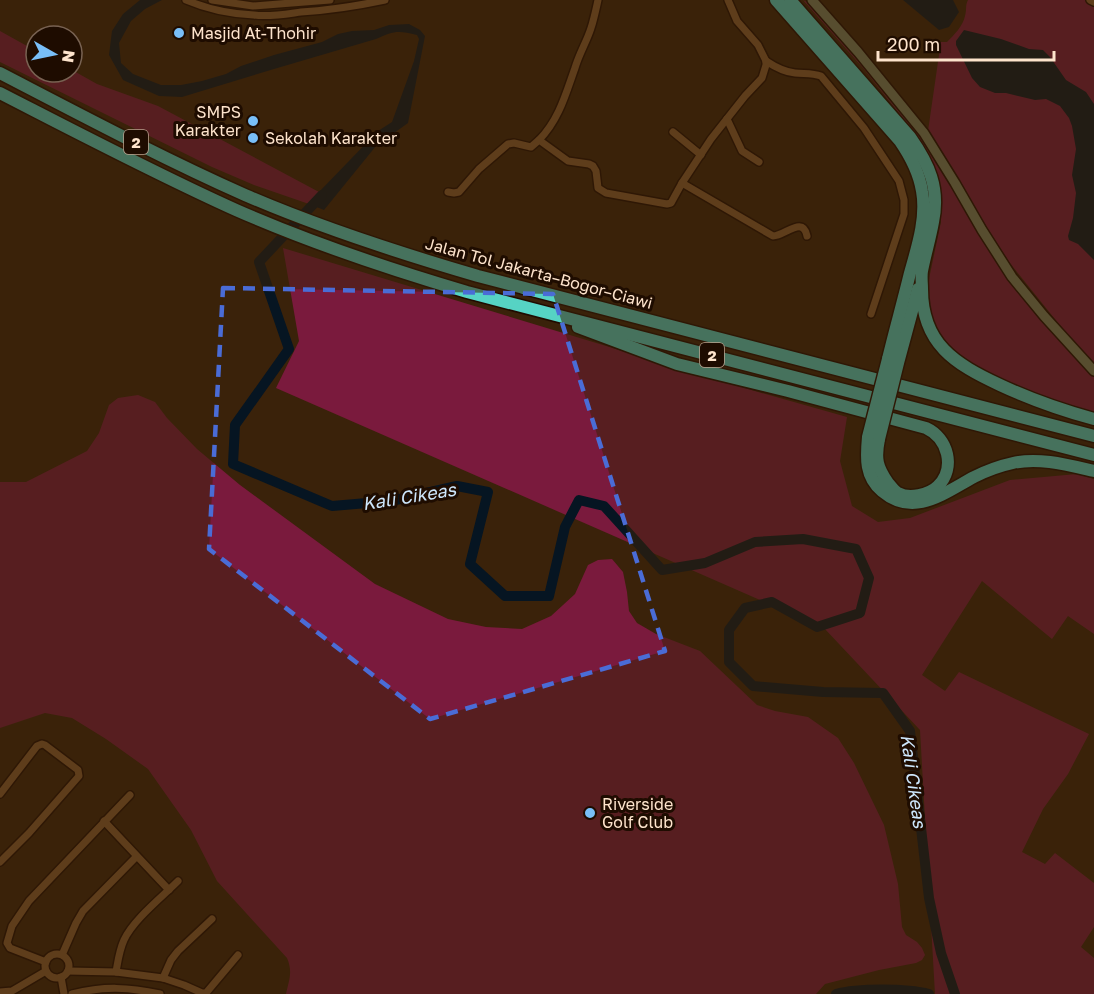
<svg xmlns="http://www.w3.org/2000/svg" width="1094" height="994" font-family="'Golos Text',sans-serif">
<rect width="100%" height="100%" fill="#3a220a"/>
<g fill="#7a1a3d">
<polygon points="803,0 807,2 866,67 893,100 924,141 1055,333 1094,376 1094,417 1041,401 961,361 937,337 926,304 930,274 941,222 938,175 922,142 863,68"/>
<path d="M 968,0 L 1094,0 L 1094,365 L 1079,349 L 1009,262 L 960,185 L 928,131 L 939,55 L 940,42 L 947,42 C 954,35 963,26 965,16 C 967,9 965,6 968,0 Z"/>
<polygon points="0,31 36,51 36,72 72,72 72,70 97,84 158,106 319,192 309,204 254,185 212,167 0,62"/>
<polygon points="283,248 758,392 847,417 840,461 852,506 878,522 910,518 1010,480 1077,474 1094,479 1094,634 1068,616 1052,639 982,581 922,675 945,691 959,672 1089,734 1068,774 1043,809 1022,852 1045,864 1055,853 1094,883 1094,927 1081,947 1094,958 1094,994 935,994 920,730 824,628 276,388 299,341"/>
<path d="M 138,395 L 155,402 L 167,418 L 197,449 L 240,485 L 375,584 L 448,619 L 486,627 L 522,629 L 551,616 L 575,594 L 588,565 L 598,560 L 612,559 L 623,572 L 627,592 L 629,611 L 637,623 L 656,634 L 700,651 L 757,705 L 775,711 L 808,717 L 838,738 L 854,763 L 884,825 L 898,884 L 902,927 L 906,935 L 917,942 L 922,948 L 925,955 L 922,960 L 916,963 L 879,970 L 825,984 L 816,994 L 286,994 C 289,980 293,972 287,958 L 217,881 L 191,830 L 148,769 L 106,739 L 72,718 L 45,713 L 0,728 L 0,482 L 26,482 L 87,451 L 99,433 L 109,405 L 118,398 Z"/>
</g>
<g fill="#061522">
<path d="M 140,0 L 162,0 L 145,9 L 131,21 L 119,43 L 121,63 L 133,74 L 161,85 L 181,85 L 202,81 L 226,74 L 241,66 L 274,55 L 322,42 L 338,34 L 352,31 L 374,30 L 389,25 L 409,24 L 420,30 L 425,36 L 408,123 L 376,146 L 324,210 L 309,204 L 319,192 L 378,131 L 392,122 L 414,61 L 419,39 L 417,35 C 398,30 393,31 376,39 L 274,69 L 182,97 L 159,96 L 123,80 L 109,55 L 112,31 L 123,14 Z"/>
<polygon points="903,0 953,0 959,12 949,27 939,30"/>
<polygon points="964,30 1001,39 1029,49 1043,50 1050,57 1066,80 1086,92 1094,104 1094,260 1078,244 1069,240 1068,236 1073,218 1076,193 1072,175 1076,149 1072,126 1069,118 1060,106 1046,99 1035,100 1006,93 995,93 980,87 972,78 956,45 956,41"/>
</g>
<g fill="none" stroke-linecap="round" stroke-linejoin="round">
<g stroke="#061522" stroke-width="10">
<polyline points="322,195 259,262 289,349 235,425 233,464 332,506 391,501 457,486 488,492 470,564 505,596 549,596 565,527 579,500 604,506 662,570 705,563 755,542 803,539 856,549 869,578 860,613 817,627 772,602 745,608 729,630 729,662 753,686 823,692 883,693 910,731 929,898 941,953 955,994"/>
<path d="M 836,994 C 857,988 907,988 929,994"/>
</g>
<defs>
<g id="street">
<path d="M 186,0 C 207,9 231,14 254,15 C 270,17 286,14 301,12 C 330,10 357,6 385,0"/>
<polyline points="212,0 253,6 330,0"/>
<polyline points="1090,0 1094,2"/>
<path d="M 766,61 C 775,67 784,72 795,73 C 804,74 812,73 821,76 L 864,128 L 899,181 L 904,200 L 904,214 L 871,314"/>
<polyline points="727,119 742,151 759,162"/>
<polyline points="673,132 701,155"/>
<path d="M 539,140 C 559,120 566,93 575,68 C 579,54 587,41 591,28 C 594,19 596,9 598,0"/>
<path d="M 682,183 L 773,236 C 785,236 803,215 807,236"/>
<polyline points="448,192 454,193 459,192 479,169 508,144 514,143 531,147 539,140 568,161 589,164 593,166 596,171 598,188 606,193 667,204 671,203 682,183 711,139 745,96 762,78 766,65 766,61 758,45 737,21 728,0"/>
<polyline points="0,794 37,746 42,744 45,745 78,770 79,776 29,833 0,862"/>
<polyline points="104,821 169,890"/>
<circle cx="57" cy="966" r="12"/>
<polyline points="62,955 76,923 83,911 136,857"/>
<polyline points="46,962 10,948 7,943 12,926 29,901 130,795"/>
<polyline points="68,971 116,972 163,978 184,985 202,993 206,993 238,955"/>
<path d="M 116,972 C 118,961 119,951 124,940 C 133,920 162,897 178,881"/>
<polyline points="61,977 64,994"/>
<polyline points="163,978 171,960 178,951 212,919"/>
<polyline points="0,992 12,991 46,971"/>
<path d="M 72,994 C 104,986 128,987 160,994"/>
</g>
<polyline id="secondary" points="812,0 858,52 924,133 955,183 982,230 1012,277 1044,316 1094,371"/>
<g id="highway">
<path d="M 776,0 L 900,141 C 911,157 919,172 922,191 C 927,218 917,248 910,273 C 903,302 895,330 888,359"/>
<path d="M 790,0 L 910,137 C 929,164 940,188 933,222 C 930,239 925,255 922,271 C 921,277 922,283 922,289 C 922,344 955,364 1000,385 C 1030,399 1061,410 1094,419"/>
<path d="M 0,73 C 81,115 162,158 245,195 C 321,228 399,253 478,276 L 1094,436"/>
<path d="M 0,93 C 78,133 156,174 236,210 C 311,243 389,269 467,292 L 1094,455"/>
<path d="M 578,327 L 677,364 L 788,391 L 926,428 C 948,438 956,468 938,486 C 929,495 909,499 898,493 C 894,491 891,486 888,483 C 877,467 875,459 879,439"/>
<polyline points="898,363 918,289"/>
<path d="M 868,437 C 866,458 865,477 882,491 C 914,518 944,493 974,477 C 986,471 999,466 1013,463 C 1039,457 1068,465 1094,471"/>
</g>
</defs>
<use href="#street" stroke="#200b00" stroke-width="10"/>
<use href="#secondary" stroke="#200b00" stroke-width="12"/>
<use href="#highway" stroke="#200b00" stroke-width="15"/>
<use href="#street" stroke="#8b5e31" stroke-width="7"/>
<use href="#secondary" stroke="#7b815d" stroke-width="9"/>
<use href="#highway" stroke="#56d3c4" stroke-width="12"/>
<defs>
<g id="highway-bridge">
<polyline points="868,437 888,359"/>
<polyline points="879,439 898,363"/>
</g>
</defs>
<use href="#highway-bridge" stroke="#200b00" stroke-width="15" stroke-linecap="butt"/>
<use href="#highway-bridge" stroke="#56d3c4" stroke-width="12"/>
</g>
<path d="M0 0H1094V994H0ZM 223,288 L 553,294 L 665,651 L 430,719 L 209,549 Z" fill="#3a220a" fill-opacity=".55" fill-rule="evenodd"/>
<path fill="none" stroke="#4a6cd6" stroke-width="4.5" stroke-dasharray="12 8" stroke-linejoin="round" d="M 223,288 L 553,294 L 665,651 L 430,719 L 209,549 Z"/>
<g fill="#79bff8" stroke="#1e0c00" stroke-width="2">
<circle cx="179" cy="33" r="6"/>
<circle cx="253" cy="121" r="6"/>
<circle cx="253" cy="138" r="6"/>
<circle cx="590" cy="813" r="6"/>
</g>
<g text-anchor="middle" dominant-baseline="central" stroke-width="6" stroke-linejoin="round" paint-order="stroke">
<g fill="#1e0c00" stroke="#bba38f" stroke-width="1.5">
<rect x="124" y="130" width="24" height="24" rx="4.5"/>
<rect x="700" y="343" width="24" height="24" rx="4.5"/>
</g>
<g font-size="15" font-weight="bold" fill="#fee4cc">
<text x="136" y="142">2</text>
<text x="712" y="355">2</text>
</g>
<g font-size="16" fill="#fee4cc" stroke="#1e0c00" text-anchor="start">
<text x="191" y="33">Masjid At-Thohir</text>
<text x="241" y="112" text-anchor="end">SMPS<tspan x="241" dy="18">Karakter</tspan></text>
<text x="265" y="138">Sekolah Karakter</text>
<text x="602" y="804">Riverside<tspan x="602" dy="18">Golf Club</tspan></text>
</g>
<g font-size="16" fill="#fee4cc" stroke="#1e0c00">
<text transform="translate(539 273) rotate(15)">Jalan Tol Jakarta–Bogor–Ciawi</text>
</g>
<g font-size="18" font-style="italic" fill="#cde6fb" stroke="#1e0c00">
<text transform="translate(409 496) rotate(-9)">Kali Cikeas</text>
<text transform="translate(914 781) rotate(82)">Kali Cikeas</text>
</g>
</g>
<g transform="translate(54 54) rotate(99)"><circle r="28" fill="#1e0c00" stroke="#786252" stroke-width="1.5"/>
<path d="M0-4.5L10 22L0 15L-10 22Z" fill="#79bff8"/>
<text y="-9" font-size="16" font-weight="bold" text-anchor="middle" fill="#fee4cc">N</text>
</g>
<path d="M878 51v9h176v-9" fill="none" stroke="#fee4cc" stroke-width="3"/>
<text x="887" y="51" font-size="18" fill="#fee4cc" stroke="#1e0c00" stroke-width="4.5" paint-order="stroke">200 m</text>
</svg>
